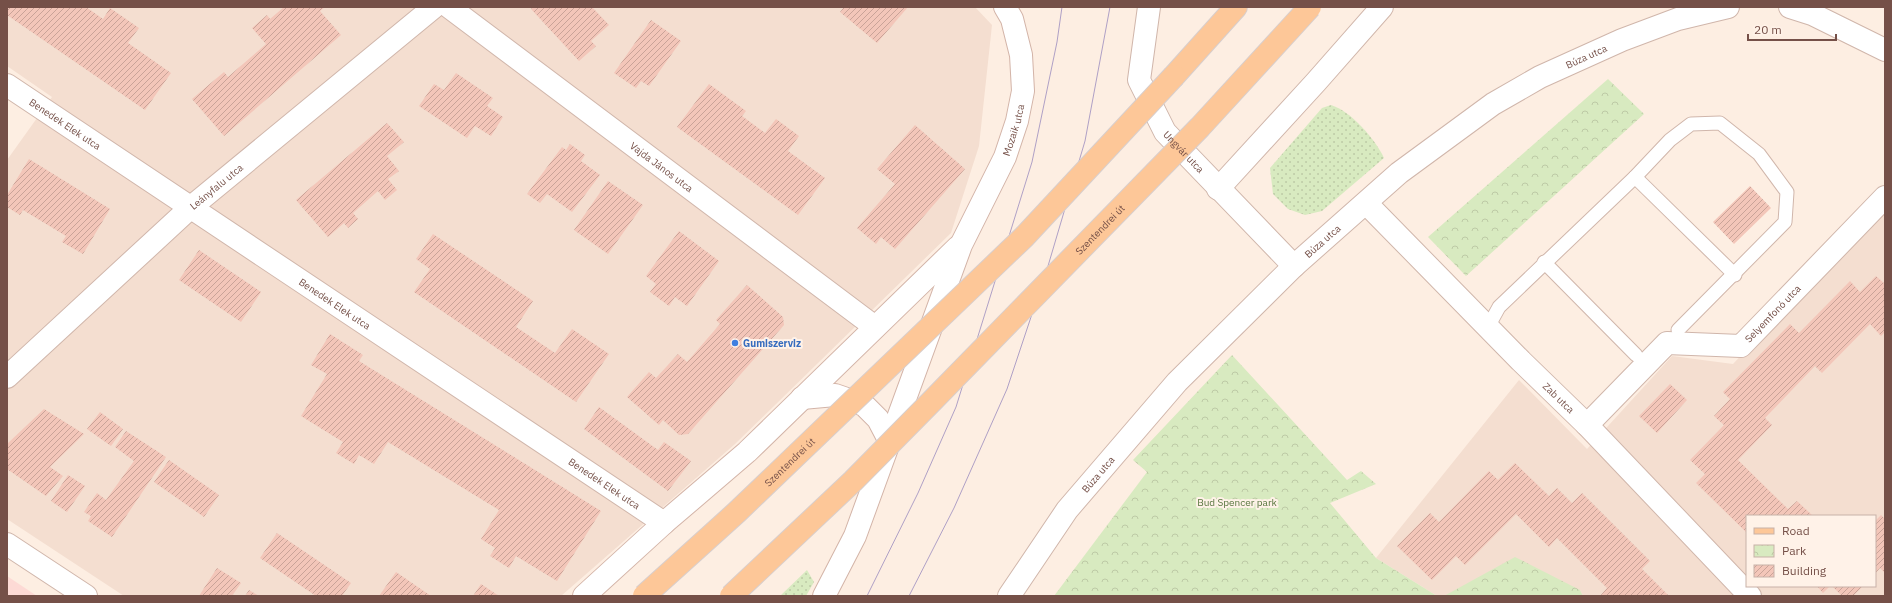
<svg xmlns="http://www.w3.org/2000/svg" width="1892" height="603" font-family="'IBM Plex Sans',sans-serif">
<defs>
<pattern id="grass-dots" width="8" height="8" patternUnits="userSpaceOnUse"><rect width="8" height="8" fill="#d8eac0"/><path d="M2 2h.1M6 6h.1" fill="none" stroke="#bdcaa6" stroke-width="1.8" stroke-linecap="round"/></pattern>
<pattern id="park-crowns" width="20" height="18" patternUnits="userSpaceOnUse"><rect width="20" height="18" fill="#d8eac0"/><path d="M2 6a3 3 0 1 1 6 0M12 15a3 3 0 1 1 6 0" fill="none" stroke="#bdcaa6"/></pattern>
<pattern id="building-hatch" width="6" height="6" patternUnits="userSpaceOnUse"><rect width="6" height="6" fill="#f3c6b9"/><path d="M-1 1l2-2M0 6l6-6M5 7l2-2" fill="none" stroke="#c9a398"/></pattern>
</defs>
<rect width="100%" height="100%" fill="#fdeee2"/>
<g fill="#f4ded0" fill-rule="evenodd">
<polygon points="7,7 975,7 992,25 979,146 951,233 735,444 561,596 124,596 7,519 7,160 52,97 7,66"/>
<path d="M 1885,203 L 1885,596 L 1583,596 L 1580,590 L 1437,596 L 1376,558 L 1519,380 L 1587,449 L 1672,356 L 1733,364 ZM 1747,516 L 1875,516 L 1875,586 L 1747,586 Z"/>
</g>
<polygon fill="#fddad5" points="7,576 37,596 7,596"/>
<g fill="url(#grass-dots)">
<path d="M 1331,105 C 1351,111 1375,139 1384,158 L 1322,211 L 1305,215 L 1288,209 L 1273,194 L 1270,168 L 1322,108 Z"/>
<polygon points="807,570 814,582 806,596 780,596"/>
</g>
<g fill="url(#park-crowns)">
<polygon points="1608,79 1644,114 1466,276 1428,237"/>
<polygon points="1232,355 1347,480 1361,471 1376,484 1330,503 1376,558 1437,596 1054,596 1147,472 1133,460"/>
<polygon points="1515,557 1580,590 1583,596 1444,596"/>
</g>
<g fill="url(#building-hatch)">
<polygon points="7,7 86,7 103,19 110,8 139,28 128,43 171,73 145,110 7,15"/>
<polygon points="284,7 325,7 320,11 341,35 224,136 192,99 224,72 228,77 266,44 252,28 267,15 270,19"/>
<polygon points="533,7 592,7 609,25 591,41 596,46 579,61 531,9"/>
<polygon points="844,7 908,7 877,43 840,12"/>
<polygon points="651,20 681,41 649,86 641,81 636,88 614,73"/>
<polygon points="456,73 493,98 487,106 503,117 491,136 475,126 467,138 419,106 434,84 444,90"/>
<polygon points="709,84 746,111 742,116 765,133 776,119 799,136 788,151 825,178 798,215 677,127"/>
<polygon points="387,123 404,142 387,156 399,171 388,179 397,190 385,200 378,191 353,213 358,219 348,228 344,223 328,237 296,200"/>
<polygon points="915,125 965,169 895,249 881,237 876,244 857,228 895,184 877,169"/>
<polygon points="570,144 585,155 581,161 600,175 572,212 547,194 540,203 527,194 562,147 566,150"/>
<polygon points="29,159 110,209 83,254 62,242 66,236 23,210 20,215 7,207 7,195"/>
<polygon points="608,181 643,205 608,254 574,230"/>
<polygon points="1750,186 1771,208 1734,244 1713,222"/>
<polygon points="679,231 719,261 687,306 675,297 669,306 650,292 656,284 646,276"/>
<polygon points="433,234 533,301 516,327 555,353 572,329 609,354 576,402 414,292 430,269 416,259"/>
<polygon points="199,250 261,292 241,322 179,280"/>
<polygon points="1876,276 1885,284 1885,332 1881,336 1870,324 1822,373 1815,366 1765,418 1772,425 1738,460 1788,509 1797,501 1813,516 1747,516 1747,533 1696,483 1705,474 1690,460 1724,425 1714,416 1730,399 1723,392 1790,324 1799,333 1850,281 1860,292"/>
<polygon points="747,285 783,317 784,325 688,434 679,435 663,420 659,425 627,397 649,372 656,378 678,354 687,362 720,324 716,320"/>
<polygon points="330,334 363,355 359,361 601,511 557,581 516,556 509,568 490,556 495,548 481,539 499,510 388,442 374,464 359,455 354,464 336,453 343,442 301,416 327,374 311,365"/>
<polygon points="1670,384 1687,400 1657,433 1639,416"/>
<polygon points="599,407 658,450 664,442 691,461 668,491 584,429"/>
<polygon points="44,409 84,434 50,467 63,476 46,496 7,469 7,444"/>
<polygon points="100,412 123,429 111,446 87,429"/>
<polygon points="126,431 166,457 112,537 88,521 91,516 84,512 97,493 106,500 134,461 115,447"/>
<polygon points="169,460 219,495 204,517 154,482"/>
<polygon points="1515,463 1549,496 1557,488 1572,503 1582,493 1650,561 1642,569 1669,596 1600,596 1607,588 1557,538 1549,547 1516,514 1465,565 1456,556 1432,580 1397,546 1430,513 1439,522 1489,471 1498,480"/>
<polygon points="68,475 85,486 67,512 51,501"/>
<polygon points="1881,515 1885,519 1885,573 1880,568 1875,574 1875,521"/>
<polygon points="277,533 351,583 342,596 316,596 260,558"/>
<polygon points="217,568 241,583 232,596 199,596"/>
<polygon points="396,572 431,596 379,596"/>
<polygon points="481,584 499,596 473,596"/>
<polygon points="1817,586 1830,586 1823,593"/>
<polygon points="1832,586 1863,586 1853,596 1842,596"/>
<polygon points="249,590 259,596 245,596"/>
</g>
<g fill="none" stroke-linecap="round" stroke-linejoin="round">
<defs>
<g id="lane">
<polyline points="1635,177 1735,275"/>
<polyline points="1544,262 1636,355"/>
<polyline points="1488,327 1499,307 1635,177 1670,140 1691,124 1720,123 1759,154 1787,192 1785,222 1678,330"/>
</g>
<g id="street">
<path id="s1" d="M 449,7 L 875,327"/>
<path id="s2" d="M 1149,7 L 1139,80 L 1165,132 L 1294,266"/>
<polyline points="1790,7 1812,14 1885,50"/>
<path id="s3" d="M 7,85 L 664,523"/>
<polyline points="1218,189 1316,82 1382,7"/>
<path id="s4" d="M 1366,203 L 1521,361 L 1587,425 L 1750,596"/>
<path id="s5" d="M 7,377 L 190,208 L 434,7"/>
<path id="s6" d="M 1587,425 L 1667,343 L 1741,346 L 1885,197"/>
<polyline points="7,544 86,596"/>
<path id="s7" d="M 1009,596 L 1067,510 L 1177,382 L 1294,266 L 1399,173 L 1493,104 L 1540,77 L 1622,40 L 1678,19 L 1728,7"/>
</g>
<g id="secondary">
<polyline points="802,398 835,395 864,405 878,419 889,440"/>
<polyline points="584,596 664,523 747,452 958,247"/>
<path id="s8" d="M 824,596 L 855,536 L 961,245 L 1005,157 L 1017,121 L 1023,91 L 1021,55 L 1012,19 L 1005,7"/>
</g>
<polyline id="primary" points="1174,76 1236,7"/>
</defs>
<use href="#lane" stroke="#d0b6ab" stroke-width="15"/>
<use href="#street" stroke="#d0b6ab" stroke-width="24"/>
<use href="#secondary" stroke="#d3b4a8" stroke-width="24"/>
<use href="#primary" stroke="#d8cecc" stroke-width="24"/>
<use href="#lane" stroke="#fff" stroke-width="13"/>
<use href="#street" stroke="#fff" stroke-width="22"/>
<use href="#secondary" stroke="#fff" stroke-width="22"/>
<use href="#primary" stroke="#fdc798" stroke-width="22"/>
<g stroke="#afa0c6" stroke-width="1">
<polyline points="867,596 918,493 956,407 1032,162 1057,42 1062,7"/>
<polyline points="909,596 954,508 1007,389 1048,266 1085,141 1110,7"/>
</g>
<defs>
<g id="primary-bridge">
<path id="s9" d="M 644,596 L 737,512 L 1024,237 L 1174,76"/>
<path id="s10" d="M 731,596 L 853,481 L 934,399 L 1200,127 L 1310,7"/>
</g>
</defs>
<use href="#primary-bridge" stroke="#d8cecc" stroke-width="24" stroke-linecap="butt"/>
<use href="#primary-bridge" stroke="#fdc798" stroke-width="22"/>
</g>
<circle fill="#3f7fe0" stroke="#fff2e8" stroke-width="1.5" cx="735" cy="343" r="4"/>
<g text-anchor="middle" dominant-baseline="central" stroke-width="4" stroke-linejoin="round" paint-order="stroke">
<g font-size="10" fill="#755048" stroke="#fff2e8">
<text stroke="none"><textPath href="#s7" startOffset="799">Búza utca</textPath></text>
<text stroke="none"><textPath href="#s3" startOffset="70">Benedek Elek utca</textPath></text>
<text stroke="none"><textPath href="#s8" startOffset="504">Mozaik utca</textPath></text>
<text stroke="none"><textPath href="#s2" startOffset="159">Ungvár utca</textPath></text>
<text stroke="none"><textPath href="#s1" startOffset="266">Vajda János utca</textPath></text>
<text stroke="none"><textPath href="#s5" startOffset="283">Leányfalu utca</textPath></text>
<text stroke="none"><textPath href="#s10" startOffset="520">Szentendrei út</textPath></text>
<text stroke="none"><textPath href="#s7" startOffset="475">Búza utca</textPath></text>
<text stroke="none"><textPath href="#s3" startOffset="394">Benedek Elek utca</textPath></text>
<text stroke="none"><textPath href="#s6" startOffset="234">Selyemfonó utca</textPath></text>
<text stroke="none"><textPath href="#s4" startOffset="274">Zab utca</textPath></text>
<text stroke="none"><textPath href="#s9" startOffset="198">Szentendrei út</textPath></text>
<text stroke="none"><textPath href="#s7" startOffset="151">Búza utca</textPath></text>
<text stroke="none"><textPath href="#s3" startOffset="718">Benedek Elek utca</textPath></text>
</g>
<g font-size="10" font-weight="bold" fill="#366cbe" stroke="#fff2e8" text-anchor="start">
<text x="743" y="343">Gumiszerviz</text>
</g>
<g font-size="10" fill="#57753d" stroke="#fff2e8">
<text x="1237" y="502">Bud Spencer park</text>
</g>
</g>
<rect width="1892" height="603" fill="none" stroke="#755048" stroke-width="16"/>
<rect x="1746" y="515" width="130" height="72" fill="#fff2e8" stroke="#c8b1a8"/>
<rect x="1754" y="528" width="20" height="6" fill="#fdc798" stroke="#c8b1a8"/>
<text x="1782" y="535" font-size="12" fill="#755048">Road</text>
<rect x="1754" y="545" width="20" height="12" fill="url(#park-crowns)" stroke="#c8b1a8"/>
<text x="1782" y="555" font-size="12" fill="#755048">Park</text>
<rect x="1754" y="565" width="20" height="12" fill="url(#building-hatch)" stroke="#c8b1a8"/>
<text x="1782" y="575" font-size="12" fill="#755048">Building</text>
<path d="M1748 34v6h88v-6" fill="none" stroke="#755048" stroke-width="2"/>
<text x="1754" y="34" font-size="12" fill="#755048" stroke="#fff2e8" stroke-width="3" paint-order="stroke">20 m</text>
</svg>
